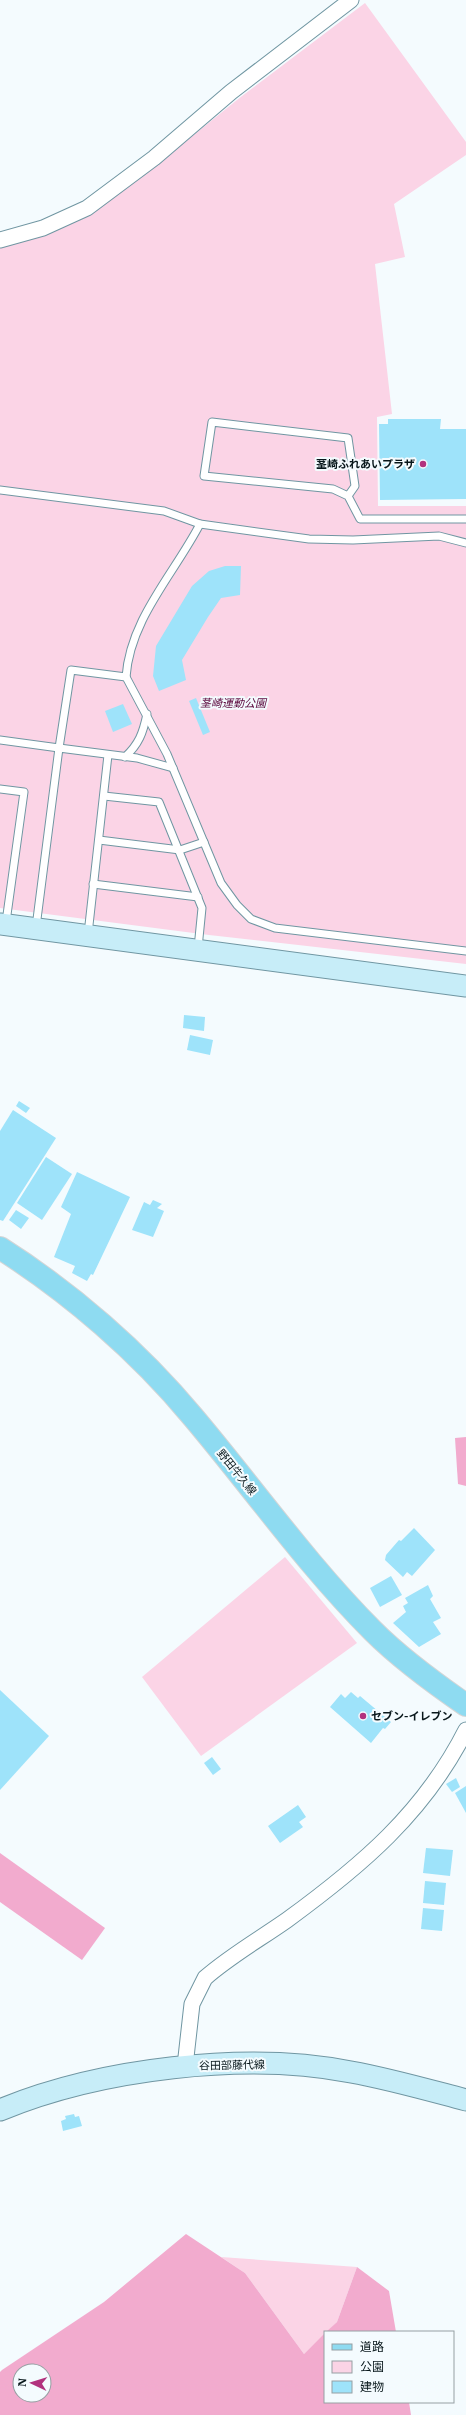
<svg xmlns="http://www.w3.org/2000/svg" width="466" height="2415" font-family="'IBM Plex Serif','Noto Sans JP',serif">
<rect width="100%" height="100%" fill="#f4fbfe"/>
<g fill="#fbd4e6">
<polygon points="365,3 466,142 466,155 394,204 405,257 375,264 392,414 377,417 378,506 466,506 466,964 209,935 0,908 0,245 139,179 242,96"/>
<polygon points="285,1557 357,1643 201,1756 142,1677"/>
<polygon points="221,2257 357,2267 337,2322 304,2354 245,2273"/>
</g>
<g fill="#f2abce" fill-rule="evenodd">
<polygon points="466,1437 466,1486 458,1484 455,1438"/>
<polygon points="0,1853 105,1928 82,1960 0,1902"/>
<path d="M 186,2234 L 245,2273 L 304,2354 L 325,2333 L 325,2402 L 409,2402 L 411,2415 L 0,2415 L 0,2372 L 2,2370 L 104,2302 ZM 20,2371 L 44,2371 L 44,2395 L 20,2395 Z"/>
<polygon points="357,2267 389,2291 396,2332 326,2332 337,2322"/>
</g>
<g fill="#9ee3fa">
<polygon points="388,419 441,419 440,429 466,429 466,499 380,500 379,424 388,424"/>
<polygon points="225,566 241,566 240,595 221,598 208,617 182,660 186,680 159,691 153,676 156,646 192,586 209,571"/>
<polygon points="196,698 210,732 203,735 189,701"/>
<polygon points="123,704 132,724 113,732 105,711"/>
<polygon points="184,1015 205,1017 204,1031 183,1028"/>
<polygon points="190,1035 213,1040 210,1055 187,1050"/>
<polygon points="19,1101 30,1108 26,1113 16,1106"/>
<polygon points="13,1110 56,1138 3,1221 0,1220 0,1131"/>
<polygon points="46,1157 72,1174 42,1220 17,1203"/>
<polygon points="77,1172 130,1197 93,1275 91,1274 87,1281 72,1273 75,1266 54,1257 71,1214 61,1207"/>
<polygon points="153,1200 162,1204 157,1208 164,1211 153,1237 132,1230 144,1202 150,1205"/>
<polygon points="16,1210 29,1218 21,1229 9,1220"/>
<polygon points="414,1528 435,1550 412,1576 407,1572 403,1577 385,1560 386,1555 399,1540 401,1541"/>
<polygon points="391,1576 402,1595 380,1607 370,1588"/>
<polygon points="428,1585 433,1596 430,1599 441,1618 433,1622 441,1634 419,1647 393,1623 406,1612 403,1606 408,1603 405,1598"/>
<polygon points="0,1690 49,1736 0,1790"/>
<polygon points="351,1692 358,1698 360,1696 391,1722 385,1729 383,1728 371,1743 330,1707 341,1694 345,1698"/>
<polygon points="212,1757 221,1769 213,1775 204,1763"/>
<polygon points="456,1778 460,1787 452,1792 446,1784"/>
<polygon points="466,1786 466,1813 455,1793"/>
<polygon points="298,1805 306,1817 299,1822 303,1827 280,1843 268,1826"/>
<polygon points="426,1848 453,1850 450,1876 423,1873"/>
<polygon points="425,1881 446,1883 444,1905 423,1903"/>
<polygon points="423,1908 444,1910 442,1931 421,1929"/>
<polygon points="74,2114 75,2117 79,2116 82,2126 63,2131 61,2121 66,2119 65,2116"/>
</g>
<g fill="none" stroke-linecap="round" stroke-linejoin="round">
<defs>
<g id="lane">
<path d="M 0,490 L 164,511 L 200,524 C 174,574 130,619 126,677 L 71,670 L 59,748 L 0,740"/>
<polyline points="348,496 355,486 348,438 212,422 204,476 333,489 348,496 360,519 466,519"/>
<polyline points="200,524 309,539 353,540 439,536 466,543"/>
<polyline points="126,677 167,754 221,883 237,905 251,919 275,928 466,951"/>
<path d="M 125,757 C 139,744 143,733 147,714"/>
<polyline points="0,789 24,792 6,922"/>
<polyline points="104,796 159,802 202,908 198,948"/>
<polyline points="99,840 180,850 204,842"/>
<polyline points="93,884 198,897"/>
<polyline points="36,927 59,748 137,758 173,768"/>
<polyline points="88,934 108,755"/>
</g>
<g id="street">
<polyline points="0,240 43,228 87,208 154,158 231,92 351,0"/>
<path d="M 185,2066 L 192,2004 L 205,1978 C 230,1956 260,1939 287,1920 C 361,1866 424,1813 466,1730"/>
</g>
<g id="secondary">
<polyline points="0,924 466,986"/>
<path d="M 0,2110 C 99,2069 245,2051 351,2072 C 390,2079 428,2090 466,2100"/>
</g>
<path id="primary" d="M 0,1248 C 71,1293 139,1352 193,1417 C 253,1488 307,1565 373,1631 C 401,1659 434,1683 466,1705"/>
</defs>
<use href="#lane" stroke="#7096a2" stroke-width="9"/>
<use href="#street" stroke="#7096a2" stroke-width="17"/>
<use href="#secondary" stroke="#7096a2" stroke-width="23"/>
<use href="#primary" stroke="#d3d5d6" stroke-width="24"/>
<use href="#lane" stroke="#fff" stroke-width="7"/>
<use href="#street" stroke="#fff" stroke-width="15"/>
<use href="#secondary" stroke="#c7edf8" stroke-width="21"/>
<use href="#primary" stroke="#8edbf1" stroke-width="22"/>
</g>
<g fill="#b2327e" stroke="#f4fbfe" stroke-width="1.5">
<circle cx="423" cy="464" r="4"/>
<circle cx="363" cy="1716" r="4"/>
</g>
<g text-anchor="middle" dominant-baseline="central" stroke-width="4" stroke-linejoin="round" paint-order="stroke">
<g font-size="11" font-weight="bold" fill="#08171b" stroke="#f4fbfe" text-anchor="end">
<text x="415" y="464">茎崎ふれあいプラザ</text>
<text x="371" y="1716" text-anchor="start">セブン-イレブン</text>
</g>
<g font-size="11" font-style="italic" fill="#5c093e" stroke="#f4fbfe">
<text x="233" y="703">茎崎運動公園</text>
</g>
<g font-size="11" fill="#08171b" stroke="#f4fbfe">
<text transform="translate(237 1472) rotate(51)">野田牛久線</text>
<text transform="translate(232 2065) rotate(-1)">谷田部藤代線</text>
</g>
</g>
<rect x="324" y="2331" width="130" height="72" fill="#f4fbfe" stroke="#96a0a3"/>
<rect x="332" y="2344" width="20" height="6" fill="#8edbf1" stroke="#96a0a3"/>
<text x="360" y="2351" font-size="12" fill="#08171b">道路</text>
<rect x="332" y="2361" width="20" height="12" fill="#fbd4e6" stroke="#96a0a3"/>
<text x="360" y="2371" font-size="12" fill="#08171b">公園</text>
<rect x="332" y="2381" width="20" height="12" fill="#9ee3fa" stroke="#96a0a3"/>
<text x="360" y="2391" font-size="12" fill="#08171b">建物</text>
<g transform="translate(32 2383) rotate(274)"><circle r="19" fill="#f4fbfe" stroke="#96a0a3"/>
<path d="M0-3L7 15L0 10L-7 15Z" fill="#b2327e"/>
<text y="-6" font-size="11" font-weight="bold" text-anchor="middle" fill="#08171b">N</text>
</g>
</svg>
